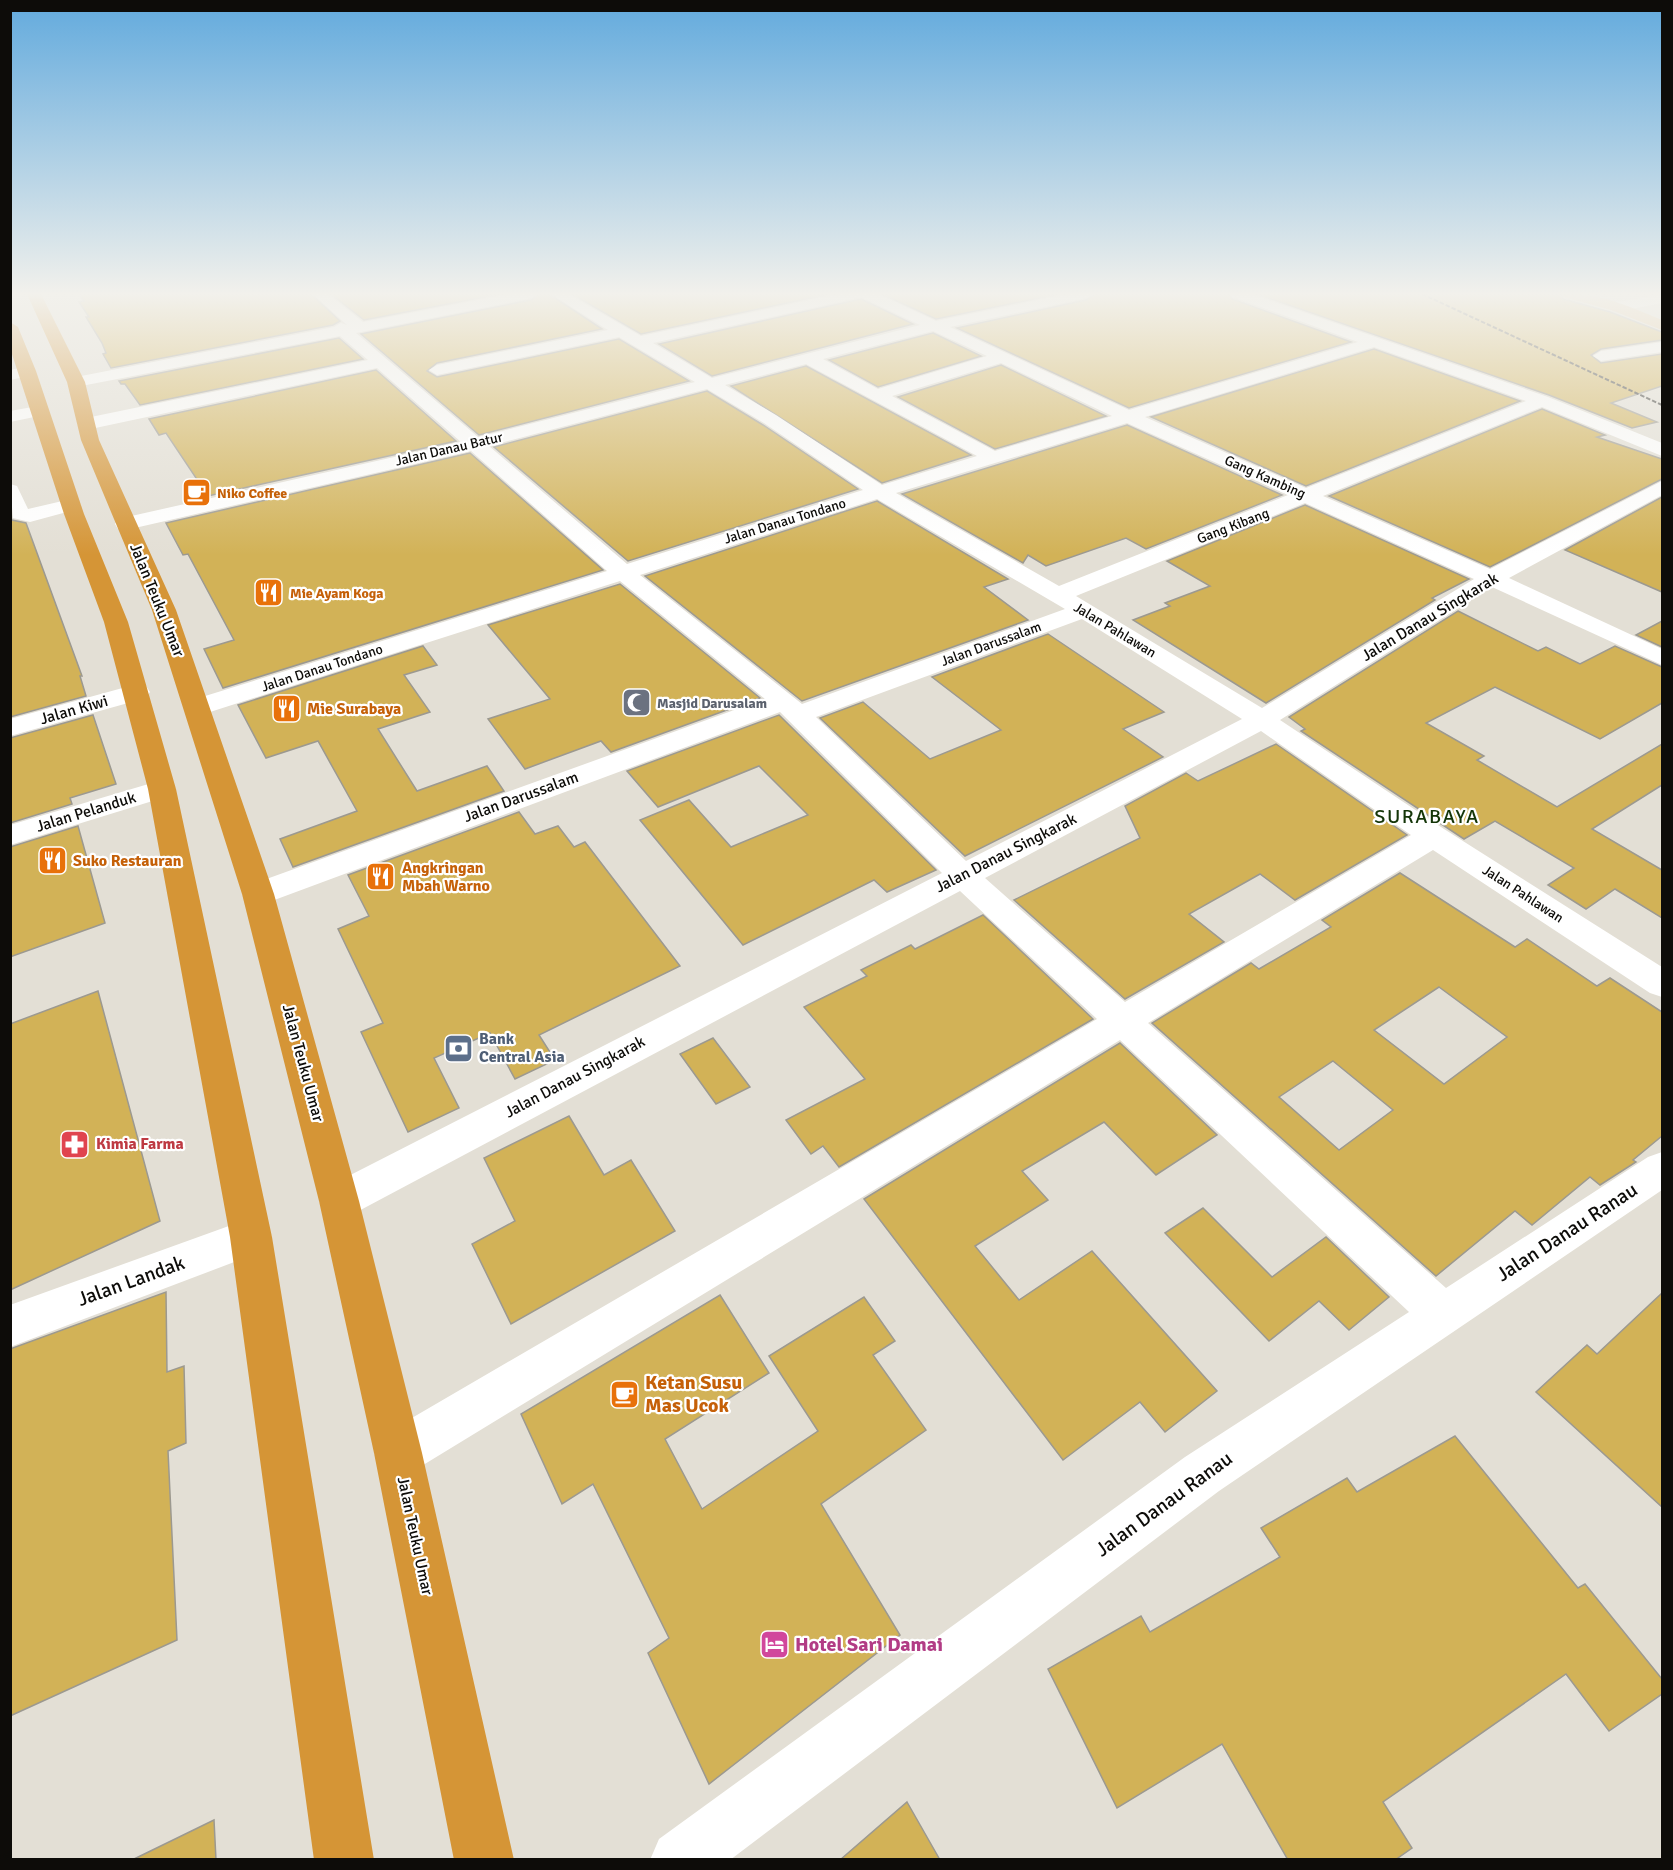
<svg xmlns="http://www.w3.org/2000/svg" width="1673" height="1870" font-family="Signika,sans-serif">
<rect width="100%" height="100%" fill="#e3dfd5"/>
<g fill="#d2b257" stroke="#9c9990" stroke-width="1.5" fill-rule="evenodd">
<polygon points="79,294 311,294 340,321 333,325 111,368 103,354 106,353 102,343 86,317 89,317 79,302 84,301"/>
<polygon points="331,294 500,294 364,320"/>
<polygon points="540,294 549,294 602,329 437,363 427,371 437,377 619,339 689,381 479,435 361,334 531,300"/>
<polygon points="572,294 829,294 641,334"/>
<polygon points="882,294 1059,294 936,319"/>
<polygon points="1095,294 1229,294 1232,299 1351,342 1129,408 957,328 1086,300"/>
<polygon points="1257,294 1560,294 1563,299 1610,312 1662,332 1662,340 1601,349 1591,355 1601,363 1662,354 1662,386 1611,403 1657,422 1632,428 1549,395"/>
<polygon points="861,299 913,324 712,376 659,344"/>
<polygon points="933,333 981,356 878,387 829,360"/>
<polygon points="339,338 363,359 140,405 125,384 121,384 119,381"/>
<polygon points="1374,349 1520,401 1306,486 1151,417"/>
<polygon points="1001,365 1106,416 995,449 898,397"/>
<polygon points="806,366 971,455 882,483 731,386"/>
<polygon points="376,370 456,441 208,496 166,433 159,435 149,419"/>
<polygon points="707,391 763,425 858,489 628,561 494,447"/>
<polygon points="1542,409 1605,435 1597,437 1662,459 1662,479 1490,567 1329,496"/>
<polygon points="1127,425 1282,495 1146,549 1126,538 1046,566 1028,555 1023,563 902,494"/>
<polygon points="470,453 603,570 223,688 204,649 234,640 188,554 183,555 166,523"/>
<polygon points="1662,497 1662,592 1565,550"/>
<polygon points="877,501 1008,579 984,587 1028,620 802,701 645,576"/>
<polygon points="1305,505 1469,579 1432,598 1435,600 1266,703 1133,620 1170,606 1165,603 1210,586 1167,561"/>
<polygon points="10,515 12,520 26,523 82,676 80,676 86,696 10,717"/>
<polygon points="620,584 760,698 611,752 601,741 525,769 488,719 550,699 488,625"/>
<polygon points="1458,611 1538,651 1546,647 1580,664 1615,646 1662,667 1662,703 1600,739 1495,687 1426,723 1484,756 1477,760 1557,807 1662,744 1662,785 1592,829 1662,870 1662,918 1615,889 1586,909 1548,885 1574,868 1495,821 1464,839 1301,731 1305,729 1289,717"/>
<polygon points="1662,621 1662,647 1636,635"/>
<polygon points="1048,634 1164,712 1123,729 1163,757 965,856 820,718 863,702 930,759 1001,730 932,677"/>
<polygon points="423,646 437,665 404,675 430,712 378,729 417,791 487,766 504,791 293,867 280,839 357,811 318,741 266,758 238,705"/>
<polygon points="93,715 116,784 70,798 72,804 10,823 10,738"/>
<polygon points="779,715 936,870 887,892 874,880 743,945 640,820 689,800 731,847 808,815 759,766 658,807 627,771"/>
<polygon points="1276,744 1407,835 1295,900 1260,874 1189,914 1224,942 1125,999 1014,900 1140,838 1125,806 1186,773 1198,781"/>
<polygon points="519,812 535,834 558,826 574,847 585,842 680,966 539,1035 555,1060 515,1079 490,1033 434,1058 459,1108 408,1132 361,1032 383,1023 338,929 369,916 348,875"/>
<polygon points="78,826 105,923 10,957 10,847"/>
<path d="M 1400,873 L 1515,947 L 1527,939 L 1597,986 L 1610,978 L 1662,1012 L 1662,1136 L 1633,1160 L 1636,1162 L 1600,1185 L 1590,1177 L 1532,1225 L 1515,1211 L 1436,1276 L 1152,1023 L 1251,963 L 1259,969 L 1331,927 L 1322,920 ZM 1439,987 L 1507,1037 L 1444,1084 L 1374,1030 ZM 1333,1061 L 1393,1110 L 1339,1150 L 1279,1097 Z"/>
<polygon points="983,915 1093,1019 839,1167 823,1146 811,1154 786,1120 865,1079 804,1007 867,976 861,970 911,945 915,949"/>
<polygon points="98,991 160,1221 10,1290 10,1024"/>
<polygon points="713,1038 750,1087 716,1104 680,1054"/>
<polygon points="1120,1043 1217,1135 1156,1175 1104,1122 1022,1171 1048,1200 975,1246 1019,1300 1092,1251 1217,1391 1165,1432 1140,1402 1063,1460 864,1199"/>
<polygon points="569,1116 604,1175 631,1160 675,1231 511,1324 472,1244 515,1221 484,1158"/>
<polygon points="1203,1208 1272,1277 1326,1237 1389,1297 1349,1330 1319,1301 1269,1341 1165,1233"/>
<polygon points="166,1292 167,1372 184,1366 186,1443 168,1451 177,1640 10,1716 10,1349"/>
<polygon points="1662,1293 1662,1507 1536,1392 1587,1345 1597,1354"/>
<polygon points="720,1295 769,1373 665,1439 702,1509 818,1431 769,1356 864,1297 895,1341 873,1355 926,1430 821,1504 900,1635 709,1784 648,1653 669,1638 593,1484 562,1504 521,1414"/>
<polygon points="1455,1436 1578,1588 1585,1584 1662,1679 1662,1694 1609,1731 1566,1674 1383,1802 1412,1848 1395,1860 1288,1860 1222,1744 1117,1808 1048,1669 1141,1616 1150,1632 1280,1557 1261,1528 1347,1478 1357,1492"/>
<polygon points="907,1802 940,1860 840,1860"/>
<polygon points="214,1820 216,1860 132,1860"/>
</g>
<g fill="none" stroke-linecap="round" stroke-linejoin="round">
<g fill="#fff" fill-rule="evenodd">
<path d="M 313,294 L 328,294 L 363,322 L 510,294 L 538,294 L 531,298 L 356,333 L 478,437 L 695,382 L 619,337 L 437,375 L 429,370 L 437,365 L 608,330 L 551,294 L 568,294 L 641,336 L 838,294 L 878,294 L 936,321 L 1068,294 L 1093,294 L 1086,298 L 950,327 L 1129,410 L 1358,342 L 1233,297 L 1231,294 L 1251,294 L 1548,397 L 1662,443 L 1662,456 L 1542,407 L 1323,496 L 1490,569 L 1662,481 L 1662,495 L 1509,578 L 1662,649 L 1662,665 L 1492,587 L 1280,720 L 1444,829 L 1662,967 L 1662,997 L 1650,993 L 1433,850 L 1148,1023 L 1446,1288 L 1648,1157 L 1662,1152 L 1662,1190 L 1219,1491 L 730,1860 L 650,1860 L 659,1839 L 1185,1457 L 1409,1312 L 1120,1040 L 415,1470 L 398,1477 L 381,1470 L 374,1453 L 381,1436 L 1097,1019 L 960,891 L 353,1214 L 339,1219 L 325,1214 L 319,1201 L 325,1188 L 942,873 L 780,712 L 269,902 L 258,905 L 247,902 L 242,894 L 247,886 L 765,699 L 620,581 L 207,713 L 198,715 L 189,713 L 185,707 L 189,701 L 607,571 L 471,451 L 126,530 L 118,529 L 115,524 L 118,519 L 461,442 L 377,368 L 86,430 L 77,424 L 86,418 L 368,360 L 340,336 L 76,387 L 67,382 L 76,377 L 334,327 L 341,323 L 347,325 ZM 861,297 L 920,325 L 712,378 L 653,343 ZM 933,331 L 987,356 L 878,389 L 823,359 ZM 1374,347 L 1526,401 L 1306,488 L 1145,417 ZM 1001,363 L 1112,416 L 995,451 L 892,396 ZM 806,364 L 977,456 L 882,485 L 776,415 L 725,385 ZM 707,389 L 764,423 L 863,490 L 627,564 L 489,446 ZM 1127,423 L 1288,495 L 1059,586 L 896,493 ZM 877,499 L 1065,609 L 802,704 L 640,575 ZM 1305,503 L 1474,579 L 1262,708 L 1076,596 ZM 1082,619 L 1242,719 L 966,861 L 816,717 ZM 1261,731 L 1411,835 L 1125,1002 L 985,878 Z"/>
<polygon points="1662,295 1662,303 1616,312 1608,307 1616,302"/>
<polygon points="1662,342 1662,352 1601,361 1593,356 1601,351"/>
<polygon points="28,366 36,371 34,375 10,380 10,370"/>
<polygon points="38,406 44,407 47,411 44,415 10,422 10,411"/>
<polygon points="10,484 17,486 28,509 71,499 78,501 81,505 78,509 30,522 13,518"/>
<polygon points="137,684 146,686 150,692 146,698 10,736 10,719"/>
<polygon points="162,780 172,783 176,789 172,795 10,845 10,825"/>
<polygon points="251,1218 266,1224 272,1237 266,1250 10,1347 10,1305"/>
</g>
<path fill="#e6bf86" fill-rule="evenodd" d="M 1562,294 C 1596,291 1631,307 1662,320 L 1662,330 L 1611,310 L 1564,297 Z"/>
<g fill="#d59536" fill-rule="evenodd">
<polygon points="27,294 41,294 85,382 99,440 176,610 274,894 359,1201 422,1453 514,1860 454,1860 374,1453 319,1201 242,894 152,610 81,440 67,382"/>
<polygon points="10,322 18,327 36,371 84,514 128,622 176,789 272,1237 374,1860 314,1860 230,1237 148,789 104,622 64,514 10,348"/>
</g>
<polyline stroke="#2f2e2a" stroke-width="2" stroke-dasharray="4.5 2" stroke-linecap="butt" points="1422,294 1662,405"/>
</g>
<linearGradient id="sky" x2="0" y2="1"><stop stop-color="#62aadd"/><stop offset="0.53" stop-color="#f2f1ec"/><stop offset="1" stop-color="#f2f1ec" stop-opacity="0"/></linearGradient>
<rect width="1673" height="555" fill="url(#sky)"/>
<defs>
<symbol id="cafe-square" viewBox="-11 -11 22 22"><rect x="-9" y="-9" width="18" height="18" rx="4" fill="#e8710a" stroke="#fff"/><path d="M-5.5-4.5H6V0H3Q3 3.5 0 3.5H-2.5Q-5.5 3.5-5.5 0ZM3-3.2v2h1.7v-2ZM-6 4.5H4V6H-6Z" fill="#fff"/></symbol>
<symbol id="restaurant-square" viewBox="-11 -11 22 22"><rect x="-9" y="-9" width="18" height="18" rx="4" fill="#e8710a" stroke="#fff"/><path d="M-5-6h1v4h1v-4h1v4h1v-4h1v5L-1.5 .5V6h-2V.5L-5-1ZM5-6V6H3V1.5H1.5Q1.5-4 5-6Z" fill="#fff"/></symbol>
<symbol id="mosque-square" viewBox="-11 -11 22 22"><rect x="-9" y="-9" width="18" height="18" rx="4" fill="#6b7280" stroke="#fff"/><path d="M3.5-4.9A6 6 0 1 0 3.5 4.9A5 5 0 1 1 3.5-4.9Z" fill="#fff"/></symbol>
<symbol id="bank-square" viewBox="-11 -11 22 22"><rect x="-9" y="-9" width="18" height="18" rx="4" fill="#5c6f8a" stroke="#fff"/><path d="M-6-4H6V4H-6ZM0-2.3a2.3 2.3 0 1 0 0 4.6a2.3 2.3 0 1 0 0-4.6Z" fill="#fff"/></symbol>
<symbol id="pharmacy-square" viewBox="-11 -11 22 22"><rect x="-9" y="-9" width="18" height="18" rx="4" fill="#e0444e" stroke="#fff"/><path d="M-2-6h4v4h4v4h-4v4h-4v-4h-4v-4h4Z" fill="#fff"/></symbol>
<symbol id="hotel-square" viewBox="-11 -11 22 22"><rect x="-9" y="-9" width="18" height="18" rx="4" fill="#d1479c" stroke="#fff"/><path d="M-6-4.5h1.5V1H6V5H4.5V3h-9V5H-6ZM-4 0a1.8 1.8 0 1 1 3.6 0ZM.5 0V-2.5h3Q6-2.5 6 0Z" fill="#fff"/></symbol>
</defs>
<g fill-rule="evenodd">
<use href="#cafe-square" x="180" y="476" width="33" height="33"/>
<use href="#restaurant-square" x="252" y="576" width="33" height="33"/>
<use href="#mosque-square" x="620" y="686" width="33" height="33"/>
<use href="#restaurant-square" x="270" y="692" width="33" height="33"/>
<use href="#restaurant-square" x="36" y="844" width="33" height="33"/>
<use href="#restaurant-square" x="364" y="860" width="33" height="33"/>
<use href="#bank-square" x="442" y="1032" width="33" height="33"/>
<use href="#pharmacy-square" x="58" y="1128" width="33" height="33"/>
<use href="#cafe-square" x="608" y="1378" width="33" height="33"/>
<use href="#hotel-square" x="758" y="1628" width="33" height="33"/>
</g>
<g text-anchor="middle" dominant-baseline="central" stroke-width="4.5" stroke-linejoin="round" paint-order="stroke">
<g font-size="14" fill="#0d0c09" stroke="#fff">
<text transform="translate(449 449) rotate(-13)">Jalan Danau Batur</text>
<text transform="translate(1265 477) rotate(24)">Gang Kambing</text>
<text transform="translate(785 521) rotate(-17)">Jalan Danau Tondano</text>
<text transform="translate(1233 526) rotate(-21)">Gang Kibang</text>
<text transform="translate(1115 630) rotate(31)">Jalan Pahlawan</text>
<text transform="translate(991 644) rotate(-20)">Jalan Darussalam</text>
<text transform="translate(322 668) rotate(-18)">Jalan Danau Tondano</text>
<text transform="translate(1523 894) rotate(33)">Jalan Pahlawan</text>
</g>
<g font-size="14" font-weight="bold" fill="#c56008" stroke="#fff" text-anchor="start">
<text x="217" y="493">Niko Coffee</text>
<text x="290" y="593">Mie Ayam Koga</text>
</g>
<g font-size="14" font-weight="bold" fill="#5b616d" stroke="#fff" text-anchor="start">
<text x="657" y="703">Masjid Darusalam</text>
</g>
<g font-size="16" fill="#0d0c09" stroke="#fff">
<text transform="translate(157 600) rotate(68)">Jalan Teuku Umar</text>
<text transform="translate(1430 617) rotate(-31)">Jalan Danau Singkarak</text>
<text transform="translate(74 710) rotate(-16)">Jalan Kiwi</text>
<text transform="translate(521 797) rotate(-20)">Jalan Darussalam</text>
<text transform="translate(86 812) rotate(-17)">Jalan Pelanduk</text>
<text transform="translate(1006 853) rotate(-27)">Jalan Danau Singkarak</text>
<text transform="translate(303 1063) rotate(75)">Jalan Teuku Umar</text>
<text transform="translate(575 1077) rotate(-28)">Jalan Danau Singkarak</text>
<text transform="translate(415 1536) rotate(78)">Jalan Teuku Umar</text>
</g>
<g font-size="16" font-weight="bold" fill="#c56008" stroke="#fff" text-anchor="start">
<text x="307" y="709">Mie Surabaya</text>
<text x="73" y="861">Suko Restauran</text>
<text x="402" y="868">Angkringan<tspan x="402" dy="18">Mbah Warno</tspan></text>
</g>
<g font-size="16" font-weight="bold" fill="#4e5e75" stroke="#fff" text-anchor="start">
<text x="479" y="1039">Bank<tspan x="479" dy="18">Central Asia</tspan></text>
</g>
<g font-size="16" font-weight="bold" fill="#be3a42" stroke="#fff" text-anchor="start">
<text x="96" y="1144">Kimia Farma</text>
</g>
<g font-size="20" letter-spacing="1.5" fill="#143508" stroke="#fff">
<text x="1427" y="816">SURABAYA</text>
</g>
<g font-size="20" fill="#0d0c09" stroke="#fff">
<text transform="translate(1567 1232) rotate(-33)">Jalan Danau Ranau</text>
<text transform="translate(131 1281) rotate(-20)">Jalan Landak</text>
<text transform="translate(1164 1504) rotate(-36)">Jalan Danau Ranau</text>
</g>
<g font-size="20" font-weight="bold" fill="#c56008" stroke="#fff" text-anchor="start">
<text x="645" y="1382">Ketan Susu<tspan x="645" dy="23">Mas Ucok</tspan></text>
</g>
<g font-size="20" font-weight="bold" fill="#b23c85" stroke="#fff" text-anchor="start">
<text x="795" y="1644">Hotel Sari Damai</text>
</g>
</g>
<rect width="1673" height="1870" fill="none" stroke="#0d0c09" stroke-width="24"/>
</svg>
